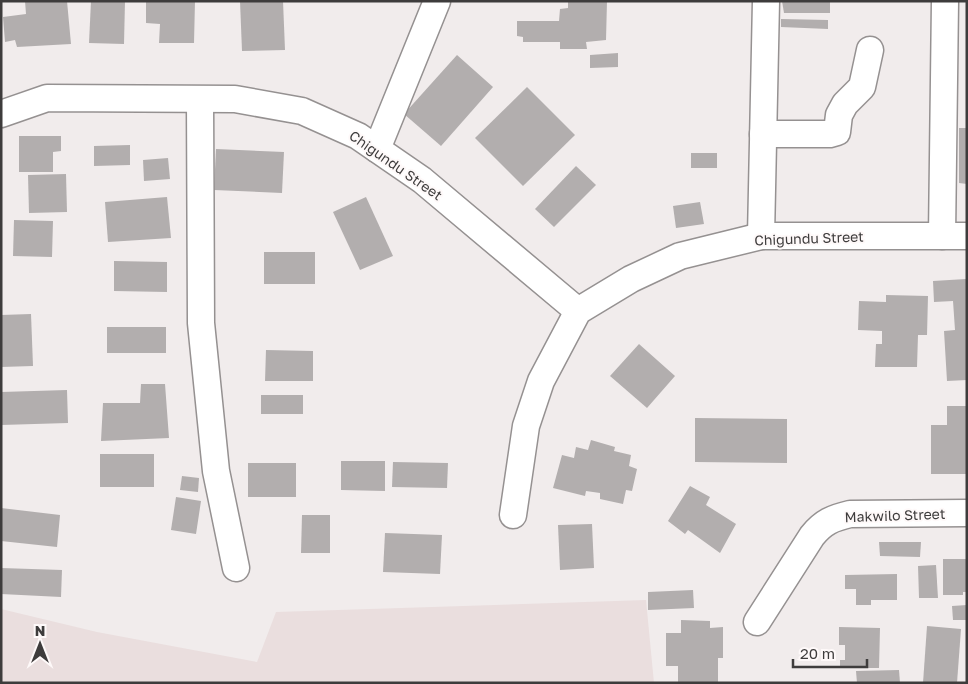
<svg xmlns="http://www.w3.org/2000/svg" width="968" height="684" font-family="'Golos Text',sans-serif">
<rect width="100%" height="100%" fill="#f1ecec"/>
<polygon fill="#eadede" points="646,600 654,683 1,683 1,609 97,632 257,662 276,612"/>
<g fill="#b2aeae">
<polygon points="25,1 67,1 71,44 17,47 15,40 5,42 3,17 26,14"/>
<polygon points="91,1 125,1 124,44 89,43"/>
<polygon points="146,1 195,1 194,43 159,43 160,24 146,23"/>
<polygon points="240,1 283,1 285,50 242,51"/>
<polygon points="568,1 607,1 606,40 586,42 587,49 560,49 560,42 523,42 523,37 517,36 517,21 559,21 560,9 568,8"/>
<polygon points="782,1 830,1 830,13 784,13"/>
<polygon points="781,19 828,20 828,29 781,27"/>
<polygon points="618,53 618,67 590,68 590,55"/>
<polygon points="457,55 493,87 441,146 404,114"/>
<polygon points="527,87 575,135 523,186 475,138"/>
<polygon points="959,128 967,128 967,184 959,183"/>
<polygon points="19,136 61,136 61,151 53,152 53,172 19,172"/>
<polygon points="130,145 130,165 94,166 94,146"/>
<polygon points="216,149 284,152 282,193 214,190"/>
<rect x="691" y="153" width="26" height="15"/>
<polygon points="168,158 170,179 144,181 143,160"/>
<polygon points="576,166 596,185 554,227 535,209"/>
<polygon points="66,174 67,212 29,213 28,175"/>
<polygon points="167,197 171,238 108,242 105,202"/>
<polygon points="366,197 393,256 360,270 333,212"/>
<polygon points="700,202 704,224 676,228 673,206"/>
<polygon points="14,220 53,221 52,257 13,256"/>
<rect x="264" y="252" width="51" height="32"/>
<polygon points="114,261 167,262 167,292 114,291"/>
<polygon points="966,279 967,380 947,381 944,331 955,330 953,301 934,302 933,281"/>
<polygon points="886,295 928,296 927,335 918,335 917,367 875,367 876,344 882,344 882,331 858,330 859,301 886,302"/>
<polygon points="31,314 33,366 1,367 1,315"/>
<rect x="107" y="327" width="59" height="26"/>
<polygon points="639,344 675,376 647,408 610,376"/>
<polygon points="266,350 313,351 313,381 265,381"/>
<polygon points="141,384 165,384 169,438 101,441 103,403 140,403"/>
<polygon points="67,390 68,423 1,425 1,392"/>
<rect x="261" y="395" width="42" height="19"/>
<polygon points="947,406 967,406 967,474 931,474 931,425 947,425"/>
<polygon points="695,418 787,419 787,463 695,462"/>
<polygon points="591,440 615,447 614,451 631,455 629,466 637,469 632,491 626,490 623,504 600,499 600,493 586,491 585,496 553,488 562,455 574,458 576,447 588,450"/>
<rect x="100" y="454" width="54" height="33"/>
<polygon points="341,461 385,461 385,491 341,490"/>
<polygon points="393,462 448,463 447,488 392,487"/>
<rect x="248" y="463" width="48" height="34"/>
<polygon points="182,476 199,478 198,492 180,490"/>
<polygon points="690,486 710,497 706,505 736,524 720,553 688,530 685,534 668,521"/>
<polygon points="176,497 201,501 196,534 171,530"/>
<polygon points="1,508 60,515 57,547 1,541"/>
<polygon points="302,515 330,515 330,553 301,553"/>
<polygon points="592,524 594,568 560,570 558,525"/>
<polygon points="385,533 442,535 440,574 383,572"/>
<polygon points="879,542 921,542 920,557 880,556"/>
<polygon points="943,559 967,559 967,592 963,592 963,595 943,595"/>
<polygon points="936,565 938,598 919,598 918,566"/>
<polygon points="1,568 62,570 61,597 1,594"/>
<polygon points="897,574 897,600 871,600 871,605 856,605 856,589 845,589 845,575"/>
<polygon points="693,590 694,608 648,610 648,592"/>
<polygon points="967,605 967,620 953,620 952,606"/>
<polygon points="681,620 710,621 710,628 723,627 723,658 718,658 718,683 678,682 678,666 666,666 666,633 681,633"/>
<polygon points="927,626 961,629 957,683 923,683"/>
<polygon points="839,627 880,628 879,668 840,668 840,660 845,660 845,645 839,645"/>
<polygon points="899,670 900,683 857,683 856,671"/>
</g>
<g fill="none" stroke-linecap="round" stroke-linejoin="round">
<defs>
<g id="street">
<polyline points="200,100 201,323 216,471 236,568"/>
<polyline points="1,114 47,98 235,99 302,111 358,136 422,180 578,311"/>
<polyline points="763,134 830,134 837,132 839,115 845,104 862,87 870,50"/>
<polyline points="377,149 437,1"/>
<polyline points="761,236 766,1"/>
<polyline points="942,236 945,1"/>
<polyline points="513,515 526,426 541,381 578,311 631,279 680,256 761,236 967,236"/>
<path d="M 757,622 L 812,536 C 823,522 833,518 850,514 L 967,513"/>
</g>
</defs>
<use href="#street" stroke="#959191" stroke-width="29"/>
<use href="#street" stroke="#fff" stroke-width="26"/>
</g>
<g text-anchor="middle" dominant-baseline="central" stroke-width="4" stroke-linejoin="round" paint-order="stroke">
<g font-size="14" fill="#3e3c3c" stroke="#fef9f9">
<text transform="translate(396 165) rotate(35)">Chigundu Street</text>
<text transform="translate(809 238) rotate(-2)">Chigundu Street</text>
<text transform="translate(895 515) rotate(-2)">Makwilo Street</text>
</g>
</g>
<rect width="968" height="684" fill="none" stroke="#3e3c3c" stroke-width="5"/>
<g transform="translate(40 644)" stroke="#fef9f9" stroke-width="4" paint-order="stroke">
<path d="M0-4L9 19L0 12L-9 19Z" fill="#3e3c3c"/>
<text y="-8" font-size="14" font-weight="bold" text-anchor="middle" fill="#3e3c3c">N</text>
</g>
<path d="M793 659v8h74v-8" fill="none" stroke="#3e3c3c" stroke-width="2.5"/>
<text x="800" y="659" font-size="15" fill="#3e3c3c" stroke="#fef9f9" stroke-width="4" paint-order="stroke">20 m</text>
</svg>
